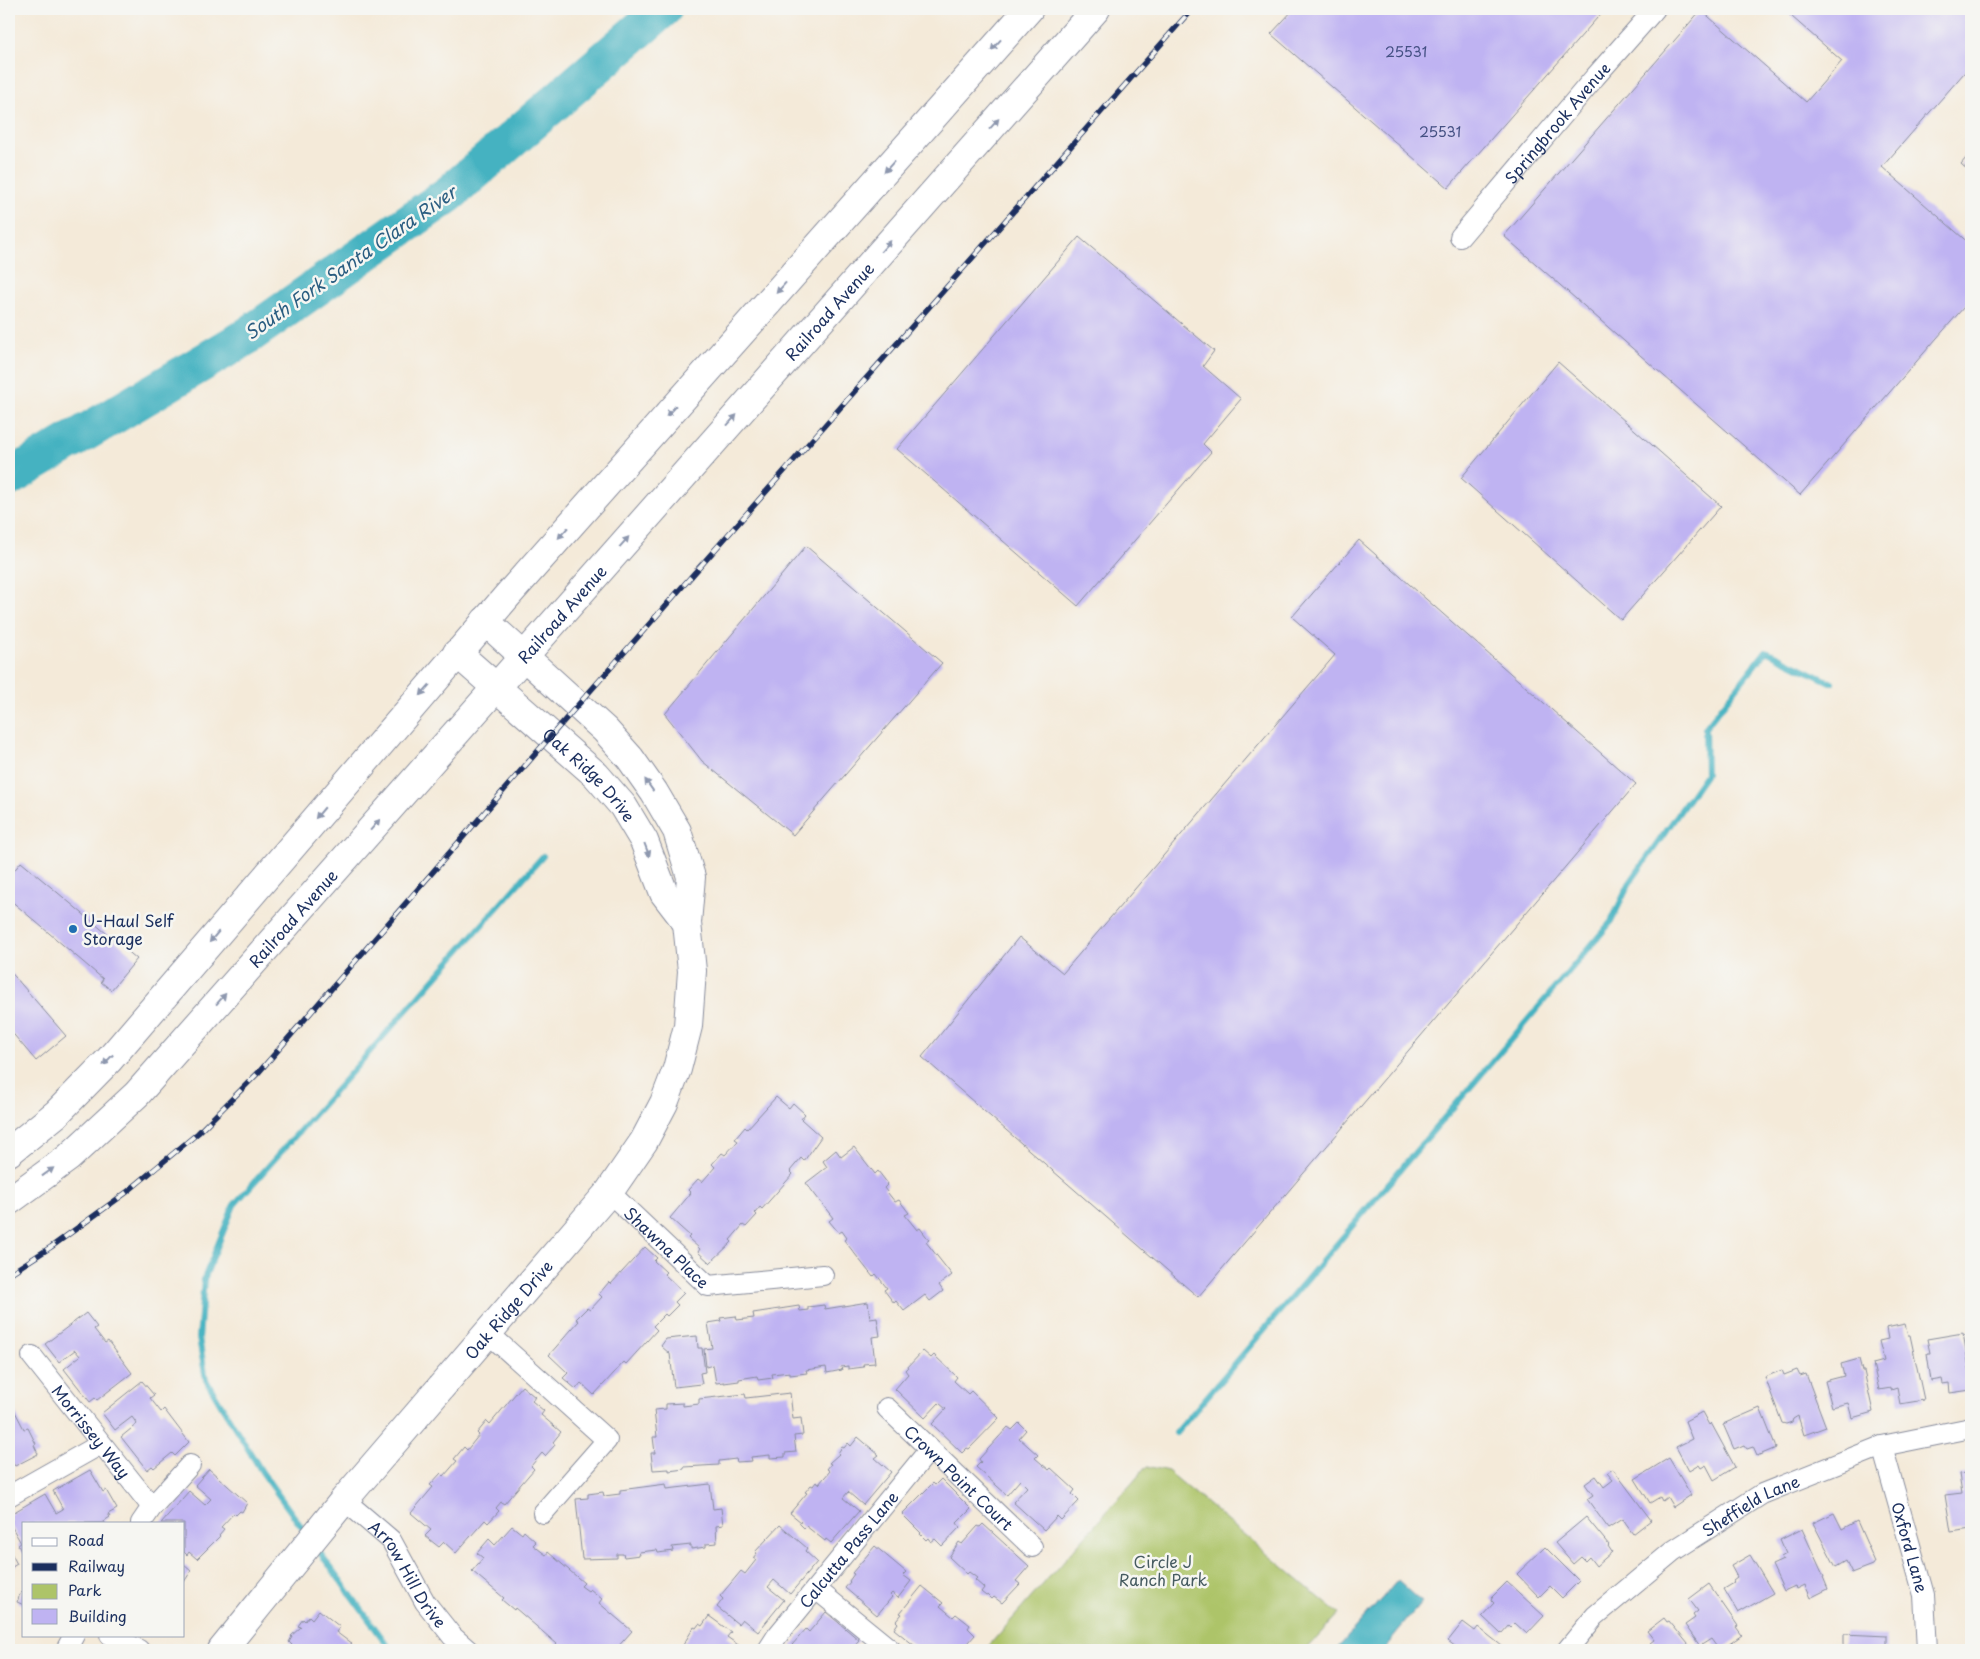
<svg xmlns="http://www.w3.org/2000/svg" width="1980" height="1659" font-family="'Playpen Sans',sans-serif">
<rect width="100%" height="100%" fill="#f6f6f2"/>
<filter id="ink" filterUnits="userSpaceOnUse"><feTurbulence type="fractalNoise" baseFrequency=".02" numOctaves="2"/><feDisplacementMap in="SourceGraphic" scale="10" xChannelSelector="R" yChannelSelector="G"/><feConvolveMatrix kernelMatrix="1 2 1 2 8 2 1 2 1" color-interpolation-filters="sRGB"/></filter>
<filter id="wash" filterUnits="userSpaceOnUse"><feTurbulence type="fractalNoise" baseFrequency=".0096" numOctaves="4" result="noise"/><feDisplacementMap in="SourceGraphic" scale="20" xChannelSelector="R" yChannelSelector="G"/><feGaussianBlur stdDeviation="1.12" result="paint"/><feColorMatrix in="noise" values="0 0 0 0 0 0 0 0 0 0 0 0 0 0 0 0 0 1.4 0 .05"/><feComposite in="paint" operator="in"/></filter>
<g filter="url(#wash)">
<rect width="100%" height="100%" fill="#f4ead9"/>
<polygon fill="#adc469" stroke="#647a64" points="1147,1466 1168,1471 1339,1614 1306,1650 985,1650"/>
<polygon fill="#45b2c1" stroke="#307090" points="1398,1580 1422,1602 1393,1637 1385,1650 1336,1650"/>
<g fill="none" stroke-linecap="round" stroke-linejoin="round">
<g stroke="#45b2c1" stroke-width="6">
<polyline points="1176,1433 1611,922 1629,884 1706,774 1705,728 1766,651 1832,683"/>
<polyline points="308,1536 262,1472 206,1380 199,1338 204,1279 234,1205 543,856"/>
<polyline points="315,1546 391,1650"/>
</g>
<polyline stroke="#45b2c1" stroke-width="38" points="9,478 246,337 449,194 663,9"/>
</g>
<g id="blocks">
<g fill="#bfb3f2">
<polygon points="1294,9 1605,9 1448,188 1271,34"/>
<polygon points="1783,9 1971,9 1971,65 1882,167 1971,245 1971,299 1800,495 1504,236 1701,10 1806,102 1842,61"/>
<polygon points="1971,152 1971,173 1961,164"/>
<polygon points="1079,237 1214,351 1203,366 1241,399 1203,444 1211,452 1078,606 897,449"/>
<polygon points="1558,362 1721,506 1621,620 1461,478"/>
<polygon points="1359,540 1636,784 1198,1297 922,1057 1019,937 1063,973 1335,655 1292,617"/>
<polygon points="806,546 942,663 793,835 702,761 665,714"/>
<polygon points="21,862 137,959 111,990 101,982 103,979 9,899 9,877"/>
<polygon points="9,970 66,1036 36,1061 9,1029"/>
<polygon points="776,1097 789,1108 793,1103 805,1114 801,1119 821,1137 804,1161 801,1158 790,1171 793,1174 762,1209 760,1207 755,1213 757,1215 746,1227 743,1225 730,1240 732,1242 710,1263 698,1252 700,1249 688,1238 690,1236 670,1218 691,1193 688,1190 698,1179 702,1182 715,1167 712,1164 722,1153 725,1155 738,1141 735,1139 745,1127 747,1129"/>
<polygon points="854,1147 875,1174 878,1171 888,1184 884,1188 895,1202 899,1200 909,1213 905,1215 917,1230 920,1228 929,1240 926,1242 952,1275 939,1285 943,1291 930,1301 925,1295 904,1311 896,1301 894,1303 884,1290 887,1288 876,1274 873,1277 844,1240 847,1238 842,1231 839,1233 829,1221 833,1218 806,1183 827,1167 823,1161 836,1150 841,1157"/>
<polygon points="645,1247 657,1258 654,1261 666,1272 664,1274 684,1293 675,1302 678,1305 667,1316 665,1314 653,1326 657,1330 626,1364 624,1362 594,1395 581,1383 576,1389 563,1378 568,1373 549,1355 579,1321 576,1319 587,1308 590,1310 602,1297 599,1294 609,1282 611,1284"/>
<polygon points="868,1302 870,1319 877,1318 880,1336 872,1337 875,1363 863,1364 864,1367 848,1369 848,1366 841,1367 842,1370 827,1373 826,1367 806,1370 807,1373 790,1375 790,1372 772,1374 773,1378 758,1380 757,1376 739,1379 739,1381 724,1383 724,1382 716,1383 713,1365 706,1367 704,1349 712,1348 708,1323 721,1321 720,1318 736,1316 737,1320 754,1318 753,1313 799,1306 800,1311 808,1310 808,1307 824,1305 825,1309"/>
<polygon points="86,1313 97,1327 94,1329 105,1343 108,1341 132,1373 97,1400 95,1398 90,1402 64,1369 80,1356 75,1350 59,1362 45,1344"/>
<polygon points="1905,1324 1908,1335 1910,1335 1924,1400 1900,1404 1897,1388 1891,1390 1891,1388 1879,1390 1873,1364 1884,1361 1879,1341 1888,1339 1886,1328"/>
<polygon points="1963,1333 1971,1379 1971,1390 1950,1393 1949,1383 1943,1384 1942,1379 1931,1381 1927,1353 1930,1353 1927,1339"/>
<polygon points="697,1336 698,1348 702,1348 705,1372 700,1373 702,1384 674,1387 670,1354 661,1346 666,1339"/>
<polygon points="923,1351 931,1358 934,1355 957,1377 954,1381 968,1394 971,1391 999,1418 969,1449 967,1448 962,1453 932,1424 946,1409 939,1403 925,1418 895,1389 908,1374 905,1370"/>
<polygon points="1859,1359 1862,1371 1864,1371 1873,1412 1852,1418 1848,1403 1832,1407 1825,1381 1844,1376 1841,1364"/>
<polygon points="1782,1370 1784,1375 1797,1370 1800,1376 1806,1374 1826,1427 1804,1435 1798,1416 1793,1419 1792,1422 1786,1424 1782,1423 1765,1377"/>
<polygon points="142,1381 154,1395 150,1398 161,1412 164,1409 189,1442 175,1456 172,1453 154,1468 152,1466 147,1470 121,1437 137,1424 132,1417 115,1430 102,1413"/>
<polygon points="522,1386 535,1397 532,1401 544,1411 541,1415 561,1432 553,1442 555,1445 545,1456 542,1453 531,1466 534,1469 504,1504 501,1502 496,1508 499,1511 488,1523 485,1520 456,1553 444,1542 439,1547 425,1536 431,1530 411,1513 433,1487 430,1485 441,1473 444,1476 457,1461 454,1459 464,1447 467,1450 479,1435 477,1433 487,1421 490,1424"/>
<polygon points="790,1393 793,1419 801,1418 803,1435 794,1436 796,1452 785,1453 785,1457 770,1458 770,1455 751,1457 752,1461 737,1462 736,1459 719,1461 719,1465 684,1467 684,1469 669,1471 669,1469 653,1470 651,1453 655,1453 653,1437 657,1437 654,1410 666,1409 666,1404 683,1403 683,1406 699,1404 699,1399 745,1394 746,1398"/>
<polygon points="9,1400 24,1429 28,1428 36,1444 34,1445 38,1454 15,1466 12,1462 9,1464"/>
<polygon points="1760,1408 1776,1448 1757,1456 1753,1447 1747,1449 1744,1445 1734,1449 1723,1424"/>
<polygon points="1702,1412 1709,1425 1711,1423 1735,1467 1714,1480 1706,1465 1701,1468 1699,1465 1689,1471 1676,1447 1692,1439 1685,1421"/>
<polygon points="1019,1423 1026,1430 1019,1438 1038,1455 1035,1458 1049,1470 1051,1468 1075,1490 1072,1494 1079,1501 1061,1520 1057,1516 1044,1530 1013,1502 1027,1487 1020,1480 1007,1495 976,1467 981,1462 979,1459 1008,1427 1012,1430"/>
<polygon points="858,1437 879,1455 875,1458 891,1472 863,1505 848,1492 843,1498 859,1511 831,1543 826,1539 825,1541 806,1526 804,1528 799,1523 801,1522 790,1513 807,1493 805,1492 811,1485 813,1486 816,1482 819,1484 830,1471 827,1469 831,1464 829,1463 839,1454 838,1453 842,1447 844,1448 848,1443 851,1446"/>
<polygon points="1669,1458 1691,1495 1673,1507 1667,1497 1662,1501 1660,1497 1650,1503 1635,1479"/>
<polygon points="209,1469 247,1503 242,1512 240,1511 236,1515 234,1513 221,1527 224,1529 219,1535 220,1536 197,1559 189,1552 187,1555 184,1552 184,1523 161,1523 189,1491 205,1505 211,1499 195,1485"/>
<polygon points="1613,1469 1651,1520 1633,1534 1622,1519 1608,1528 1587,1499 1593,1495 1585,1484 1596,1476 1604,1487 1613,1480 1607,1473"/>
<polygon points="90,1470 103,1492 106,1490 117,1509 108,1514 110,1517 104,1521 105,1523 24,1523 24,1552 22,1553 18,1545 21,1543 9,1522 12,1521 9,1515 45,1494 56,1513 63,1509 53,1491"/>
<polygon points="1971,1472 1971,1529 1951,1532 1945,1495 1962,1493 1959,1474"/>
<polygon points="941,1479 971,1509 957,1523 960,1527 942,1546 935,1539 931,1542 928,1538 926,1540 920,1534 921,1533 902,1514 933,1483 935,1485"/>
<polygon points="666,1484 667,1489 710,1484 713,1509 721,1508 723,1525 716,1526 717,1543 706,1544 706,1547 691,1549 691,1545 672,1547 673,1551 658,1553 657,1550 639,1552 640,1555 624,1557 623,1554 617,1554 617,1558 582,1559 576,1499 588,1498 588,1494 603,1492 604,1496 620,1494 620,1490"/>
<polygon points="1834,1513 1842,1529 1857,1521 1875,1562 1873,1565 1852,1573 1846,1561 1836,1567 1813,1523"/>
<polygon points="1586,1517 1609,1545 1608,1546 1612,1552 1596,1566 1589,1557 1585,1561 1581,1557 1573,1564 1555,1543"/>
<polygon points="983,1524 1029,1566 1016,1581 1020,1584 1002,1603 994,1597 992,1599 988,1595 986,1596 981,1592 984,1588 975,1580 977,1578 969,1572 967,1574 949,1557 959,1542 962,1544 978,1526 980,1527"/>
<polygon points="780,1525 807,1548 805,1551 817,1562 790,1594 774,1580 768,1587 784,1600 758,1632 742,1619 738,1624 717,1607 723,1599 720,1596 741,1571 745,1574 756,1560 753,1558 757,1553 755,1552"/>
<polygon points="512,1526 522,1534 524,1531 536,1542 533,1545 546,1555 548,1552 584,1583 581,1586 588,1591 590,1589 602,1599 599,1603 632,1631 615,1650 558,1650 554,1647 557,1644 515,1608 514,1610 502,1600 504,1598 472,1571 483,1558 477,1553 489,1539 495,1545"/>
<polygon points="1802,1529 1824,1577 1823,1577 1828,1589 1810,1598 1804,1585 1796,1589 1795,1586 1784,1591 1772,1565 1783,1560 1781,1557 1786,1554 1780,1540"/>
<polygon points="875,1546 906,1572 903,1575 911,1581 898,1598 892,1593 890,1595 892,1597 877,1615 845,1588 850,1582 849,1581 854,1574 852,1573"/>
<polygon points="1545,1547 1579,1581 1562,1598 1550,1586 1539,1597 1517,1574"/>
<polygon points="9,1549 17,1564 9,1569"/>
<polygon points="1750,1555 1773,1593 1738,1613 1724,1589 1734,1583 1733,1580 1737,1577 1731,1566"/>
<polygon points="184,1565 191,1571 184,1582"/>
<polygon points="1507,1582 1544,1616 1527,1634 1515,1623 1511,1627 1509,1625 1501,1634 1482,1616 1494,1603 1491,1600 1492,1597"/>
<polygon points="1709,1584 1738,1626 1736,1627 1742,1635 1721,1650 1719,1650 1711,1639 1700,1646 1685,1625 1695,1618 1693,1615 1698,1611 1689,1599"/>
<polygon points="922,1586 943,1603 940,1606 953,1617 956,1614 970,1625 968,1628 975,1635 962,1650 920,1650 894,1629 898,1623 896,1621 902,1614 900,1613"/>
<polygon points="21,1592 24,1594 24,1605 17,1602"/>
<polygon points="319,1610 340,1627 336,1632 352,1644 347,1650 287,1650 292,1645 289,1642 292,1637 291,1636 301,1627 298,1626 303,1619 305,1621 309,1616 312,1619"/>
<polygon points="826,1612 859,1640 850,1650 797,1650 792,1645 806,1629 809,1632"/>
<polygon points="709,1616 731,1632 727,1637 744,1649 744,1650 680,1650 694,1627 696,1628 699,1624 702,1626"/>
<polygon points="1664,1618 1667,1622 1669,1621 1693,1650 1648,1650 1652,1647 1650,1643 1654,1640 1647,1631"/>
<polygon points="1463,1622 1475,1631 1478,1627 1507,1650 1460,1650 1448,1641"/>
<polygon points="1844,1634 1887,1636 1887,1650 1844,1650"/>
</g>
</g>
</g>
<g filter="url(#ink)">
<use href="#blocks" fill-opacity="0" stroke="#888c9c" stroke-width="1"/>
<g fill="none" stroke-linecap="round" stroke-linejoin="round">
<defs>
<g id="minor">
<path id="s1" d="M 1460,237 L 1595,77 L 1655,9"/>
<path id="s2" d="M 609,1192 L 708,1286 L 823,1275"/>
<polyline points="487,1332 607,1440 543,1513"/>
<path id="s3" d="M 32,1356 L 152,1507"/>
<path id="s4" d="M 887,1408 L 1032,1547"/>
<path id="s5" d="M 1882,1446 L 1924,1595 L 1927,1650"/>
<polyline points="9,1496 101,1444"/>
<path id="s6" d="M 344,1500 L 391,1540 L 425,1602 L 452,1636 L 468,1650"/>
<polyline points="141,1523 152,1507 190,1465"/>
<polyline points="816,1589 891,1650"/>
<polyline points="110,1635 139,1650"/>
<polyline points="66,1650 74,1635"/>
<path id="s7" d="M 768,1650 L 777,1636 L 930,1449"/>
<path id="s8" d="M 1567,1650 L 1595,1616 L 1673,1551 L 1762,1494 L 1882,1446 L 1971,1428"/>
</g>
<g id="secondary">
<path id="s9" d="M 457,653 L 596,775 L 623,806 L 644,841 L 664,893 L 687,923"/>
<path id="s10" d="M 222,1650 L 344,1500 L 609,1192 L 644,1141 L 664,1103 L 677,1069 L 688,1026 L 692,971 L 687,923 L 691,877 L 677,831 L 654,792 L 630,758 L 605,730 L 485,621"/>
</g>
<g id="primary">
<polyline points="9,1152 56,1114 109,1060 508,595 1029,9"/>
<path id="s11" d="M 9,1201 L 68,1158 L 137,1094 L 1096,9"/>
</g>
</defs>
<use href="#minor" stroke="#888c9c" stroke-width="22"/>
<use href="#secondary" stroke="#888c9c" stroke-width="30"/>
<use href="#primary" stroke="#888c9c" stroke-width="30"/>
<use href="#minor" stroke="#fff" stroke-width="20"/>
<use href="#secondary" stroke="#fff" stroke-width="28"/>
<use href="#primary" stroke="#fff" stroke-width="28"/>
<defs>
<polyline id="rail" points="9,1274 51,1247 127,1192 198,1133 259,1072 577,706 1192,9"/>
</defs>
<use href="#rail" stroke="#1b2f5e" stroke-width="5.5"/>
<use href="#rail" stroke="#f6f6f2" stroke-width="4" stroke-dasharray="11" stroke-linecap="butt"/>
</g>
<defs><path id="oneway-solid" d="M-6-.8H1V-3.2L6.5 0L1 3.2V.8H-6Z" transform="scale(1.25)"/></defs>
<g fill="#8d97ae">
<use href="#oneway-solid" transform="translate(996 45) rotate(132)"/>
<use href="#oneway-solid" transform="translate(994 124) rotate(-48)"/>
<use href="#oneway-solid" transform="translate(889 167) rotate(132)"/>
<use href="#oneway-solid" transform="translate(886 246) rotate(-48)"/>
<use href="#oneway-solid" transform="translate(781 288) rotate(132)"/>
<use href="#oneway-solid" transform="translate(671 411) rotate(132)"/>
<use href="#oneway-solid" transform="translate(732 420) rotate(-48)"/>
<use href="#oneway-solid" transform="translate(563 533) rotate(132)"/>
<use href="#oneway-solid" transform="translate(624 542) rotate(-48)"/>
<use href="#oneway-solid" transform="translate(425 690) rotate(131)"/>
<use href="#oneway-solid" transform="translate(649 785) rotate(-125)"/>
<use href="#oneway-solid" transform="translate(320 813) rotate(130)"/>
<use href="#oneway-solid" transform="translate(375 825) rotate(-49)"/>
<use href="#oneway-solid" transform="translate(647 850) rotate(69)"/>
<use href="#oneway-solid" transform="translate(214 937) rotate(130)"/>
<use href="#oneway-solid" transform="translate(221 999) rotate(-49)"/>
<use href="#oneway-solid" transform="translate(108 1060) rotate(133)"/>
<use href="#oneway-solid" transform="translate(48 1172) rotate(-36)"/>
</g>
</g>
<circle fill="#1f6fb2" stroke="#f6f6f2" stroke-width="2" cx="73" cy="929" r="5"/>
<g text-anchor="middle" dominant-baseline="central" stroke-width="5" stroke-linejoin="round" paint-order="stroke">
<g font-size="14" fill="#445083">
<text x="1406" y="51">25531</text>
<text x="1440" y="131">25531</text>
</g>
<g font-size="16" fill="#1b2f5e" stroke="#f6f6f2">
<text stroke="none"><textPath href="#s1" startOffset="150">Springbrook Avenue</textPath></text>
<text stroke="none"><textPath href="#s11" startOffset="1212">Railroad Avenue</textPath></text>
<text stroke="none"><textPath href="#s11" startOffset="808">Railroad Avenue</textPath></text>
<text stroke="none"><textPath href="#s9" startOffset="180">Oak Ridge Drive</textPath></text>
<text stroke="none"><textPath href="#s11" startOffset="402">Railroad Avenue</textPath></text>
<text stroke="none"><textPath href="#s2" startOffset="80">Shawna Place</textPath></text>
<text stroke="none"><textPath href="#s10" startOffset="445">Oak Ridge Drive</textPath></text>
<text stroke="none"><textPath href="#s3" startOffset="96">Morrissey Way</textPath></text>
<text stroke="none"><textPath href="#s4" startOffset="100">Crown Point Court</textPath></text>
<text stroke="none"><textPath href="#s8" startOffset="236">Sheffield Lane</textPath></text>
<text stroke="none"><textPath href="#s5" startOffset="105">Oxford Lane</textPath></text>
<text stroke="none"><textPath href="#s7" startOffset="129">Calcutta Pass Lane</textPath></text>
<text stroke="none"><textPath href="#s6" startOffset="99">Arrow Hill Drive</textPath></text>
</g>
<g font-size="16" fill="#1b2f5e" stroke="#f6f6f2" text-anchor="start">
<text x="83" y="920">U-Haul Self<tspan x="83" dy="18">Storage</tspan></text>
</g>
<g font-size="16" fill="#475c61" stroke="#f6f6f2">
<text x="1163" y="1561">Circle J<tspan x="1163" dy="18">Ranch Park</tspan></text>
</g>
<g font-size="18" font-style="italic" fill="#2a5d81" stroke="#f6f6f2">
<text transform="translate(350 262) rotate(-35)">South Fork Santa Clara River</text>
</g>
</g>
<rect width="1980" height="1659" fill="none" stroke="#f6f6f2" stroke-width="30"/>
<rect x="22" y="1522" width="162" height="115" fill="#f6f6f2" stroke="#9ea6b7"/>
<rect x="32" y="1538" width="25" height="8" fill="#ffffff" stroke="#9ea6b7"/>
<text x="68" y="1546" font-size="15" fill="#1b2f5e">Road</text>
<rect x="32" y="1563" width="25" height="8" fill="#1b2f5e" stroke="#9ea6b7"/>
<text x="68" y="1572" font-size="15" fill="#1b2f5e">Railway</text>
<rect x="32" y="1584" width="25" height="15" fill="#adc469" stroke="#9ea6b7"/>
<text x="68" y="1596" font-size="15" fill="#1b2f5e">Park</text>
<rect x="32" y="1609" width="25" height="15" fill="#bfb3f2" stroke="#9ea6b7"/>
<text x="68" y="1622" font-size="15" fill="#1b2f5e">Building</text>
</svg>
